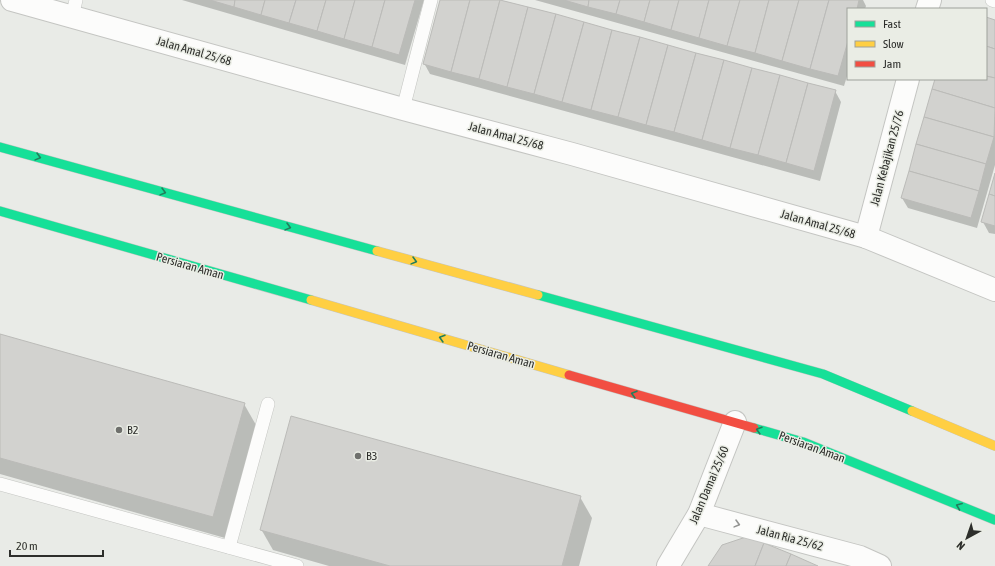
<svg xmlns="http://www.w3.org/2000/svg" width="995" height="566" font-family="'Asap Condensed',sans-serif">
<rect width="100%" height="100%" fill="#e9ebe7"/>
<g fill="#0003">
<polygon points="182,0 424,0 405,65"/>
<polygon points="441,0 499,0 835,91 841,102 820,181 430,74 424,63"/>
<polygon points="535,0 863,0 866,6 865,9 848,9 848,73 844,86"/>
<polygon points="986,18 995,21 995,165 977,228 908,208 902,198 936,79 986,79"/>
<polygon points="995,177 995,234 989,233 983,222"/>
<polygon points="0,335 244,404 256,425 225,538 0,474"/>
<polygon points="580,497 592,518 579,566 329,566 273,550 261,529"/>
</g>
<g fill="#d2d2cf" stroke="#bbbbb8">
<polygon points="210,0 235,0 234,7"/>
<polygon points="235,0 265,0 261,15 234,7"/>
<polygon points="265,0 296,0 289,23 261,15"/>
<polygon points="296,0 326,0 317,31 289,23"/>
<polygon points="326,0 355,0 344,39 317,31"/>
<polygon points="355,0 385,0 372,47 344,39"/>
<polygon points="385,0 415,0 399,55 372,47"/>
<polygon points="440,0 470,0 451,72 423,64"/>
<polygon points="470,0 500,0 479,79 451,72"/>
<polygon points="500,0 528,7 507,87 479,79"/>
<polygon points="564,0 589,0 588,7"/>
<polygon points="589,0 620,0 616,14 588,7"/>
<polygon points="620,0 650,0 644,22 616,14"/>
<polygon points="650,0 679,0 671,30 644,22"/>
<polygon points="679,0 709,0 699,38 671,30"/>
<polygon points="709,0 740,0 727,46 699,38"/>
<polygon points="740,0 769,0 755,53 727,46"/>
<polygon points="769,0 799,0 782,61 755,53"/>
<polygon points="799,0 829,0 810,69 782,61"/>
<polygon points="829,0 859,0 857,9 848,9 848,41 838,76 810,69"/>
<polygon points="528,7 556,14 534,94 507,87"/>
<polygon points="556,14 584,22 562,102 534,94"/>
<polygon points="986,17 995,20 995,49 986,46"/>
<polygon points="584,22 612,30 591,110 562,102"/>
<polygon points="612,30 640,37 618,117 591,110"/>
<polygon points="640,37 668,45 646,125 618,117"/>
<polygon points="668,45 696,53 674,132 646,125"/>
<polygon points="986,46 995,49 995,78 986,76"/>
<polygon points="696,53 724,60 702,140 674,132"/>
<polygon points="724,60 752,68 730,148 702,140"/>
<polygon points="752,68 780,75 758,155 730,148"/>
<polygon points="780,75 808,83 786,163 758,155"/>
<polygon points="986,76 995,78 995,108 932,89 935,79 986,79"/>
<polygon points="808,83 836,90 814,171 786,163"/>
<polygon points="932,89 995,108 994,137 924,117"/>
<polygon points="924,117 994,137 986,164 916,144"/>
<polygon points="916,144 986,164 979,191 909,171"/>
<polygon points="909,171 979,191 971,218 901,198"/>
<polygon points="995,173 995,196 989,194"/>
<polygon points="989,194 995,196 995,226 981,222"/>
<polygon points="0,334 245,403 213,517 0,458"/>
<polygon points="291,416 581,496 562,566 390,566 260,530"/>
<polygon points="752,535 764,543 755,566 708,566 722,545"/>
<polygon points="764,543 791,554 786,566 755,566"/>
<polygon points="791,554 818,566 786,566"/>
</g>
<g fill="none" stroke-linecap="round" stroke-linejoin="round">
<defs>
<g id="lane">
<polyline points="992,0 995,1"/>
<polyline points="72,17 76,0"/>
<polyline points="403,109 431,0"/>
<polyline points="0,484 297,566"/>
<polyline points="229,547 268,404"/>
</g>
<g id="street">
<polyline points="12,0 403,109 572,154 866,237 995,290"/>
<polyline points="927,9 930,0"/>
<polyline points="866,237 908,79"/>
<polyline points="699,514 860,557 880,566"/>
<polyline points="668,566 699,514 735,422"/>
</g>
<g id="fast">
<polyline points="0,147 377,251"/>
<polyline points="0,211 311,300"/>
<polyline points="538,295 823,374 912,411"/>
<polyline points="754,428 803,442 995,520"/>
</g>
<g id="slow">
<polyline points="377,251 538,295"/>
<polyline points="311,300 569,375"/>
<polyline points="912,411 995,446"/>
</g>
<polyline id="jam" points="569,375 754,428"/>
</defs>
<use href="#lane" stroke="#c4c5c2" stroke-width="14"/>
<use href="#street" stroke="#c4c5c2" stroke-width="24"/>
<use href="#fast" stroke="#c4c5c2" stroke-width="10"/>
<use href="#slow" stroke="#c4c5c2" stroke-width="10"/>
<use href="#jam" stroke="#c4c5c2" stroke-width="10"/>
<use href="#lane" stroke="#fcfcfb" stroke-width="13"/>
<use href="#street" stroke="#fcfcfb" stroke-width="22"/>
<use href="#fast" stroke="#16e098" stroke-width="9"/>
<use href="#slow" stroke="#ffcf43" stroke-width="9"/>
<use href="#jam" stroke="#f24e42" stroke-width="9"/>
</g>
<defs><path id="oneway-chevron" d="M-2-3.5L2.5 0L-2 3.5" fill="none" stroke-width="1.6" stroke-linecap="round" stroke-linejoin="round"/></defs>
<g stroke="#237e5c">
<use href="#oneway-chevron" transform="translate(38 157) rotate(15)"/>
<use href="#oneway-chevron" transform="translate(163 192) rotate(15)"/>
<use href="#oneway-chevron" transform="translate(288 227) rotate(15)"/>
<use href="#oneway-chevron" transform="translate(414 261) rotate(15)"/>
<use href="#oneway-chevron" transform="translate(442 338) rotate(-164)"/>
<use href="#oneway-chevron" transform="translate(634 394) rotate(-164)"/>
<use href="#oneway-chevron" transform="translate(759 430) rotate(-164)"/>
<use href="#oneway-chevron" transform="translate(959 506) rotate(-158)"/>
</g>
<use stroke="#949593" href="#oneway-chevron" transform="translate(737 524) rotate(15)"/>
<g fill="#6f706d" stroke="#eaede5" stroke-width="1.5">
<circle cx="119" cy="430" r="4"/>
<circle cx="358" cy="456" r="4"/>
</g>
<g text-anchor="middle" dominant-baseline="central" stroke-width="3" stroke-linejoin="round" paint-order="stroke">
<g font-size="12" fill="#2d2e2b" stroke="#eaede5">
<text transform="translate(194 51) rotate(16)">Jalan Amal 25/68</text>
<text transform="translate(506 136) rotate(15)">Jalan Amal 25/68</text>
<text transform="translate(887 158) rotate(-75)">Jalan Kebajikan 25/76</text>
<text transform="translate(818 224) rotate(16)">Jalan Amal 25/68</text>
<text transform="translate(190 266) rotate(16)">Persiaran Aman</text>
<text transform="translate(501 355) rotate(16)">Persiaran Aman</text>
<text transform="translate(812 447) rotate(20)">Persiaran Aman</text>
<text transform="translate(709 485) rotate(-67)">Jalan Damai 25/60</text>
<text transform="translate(790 538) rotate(15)">Jalan Ria 25/62</text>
</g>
<g font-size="12" fill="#2d2e2b" stroke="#eaede5" text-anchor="start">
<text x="127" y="430">B2</text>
<text x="366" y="456">B3</text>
</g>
</g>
<rect x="847" y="8" width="140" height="72" fill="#eaede5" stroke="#9ea19b"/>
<rect x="855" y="21" width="20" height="6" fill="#16e098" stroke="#9ea19b"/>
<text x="883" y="28" font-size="12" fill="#2d2e2b">Fast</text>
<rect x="855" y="41" width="20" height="6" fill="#ffcf43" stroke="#9ea19b"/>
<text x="883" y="48" font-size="12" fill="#2d2e2b">Slow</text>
<rect x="855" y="61" width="20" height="6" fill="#f24e42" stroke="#9ea19b"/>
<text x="883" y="68" font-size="12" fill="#2d2e2b">Jam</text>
<g transform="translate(967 538) rotate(220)" stroke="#eaede5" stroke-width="3" paint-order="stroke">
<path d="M0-3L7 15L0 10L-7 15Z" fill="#2d2e2b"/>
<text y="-6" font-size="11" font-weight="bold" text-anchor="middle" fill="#2d2e2b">N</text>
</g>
<path d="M10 550v6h93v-6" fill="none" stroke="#2d2e2b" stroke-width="2"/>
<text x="16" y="550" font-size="12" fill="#2d2e2b" stroke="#eaede5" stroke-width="3" paint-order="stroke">20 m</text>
</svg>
